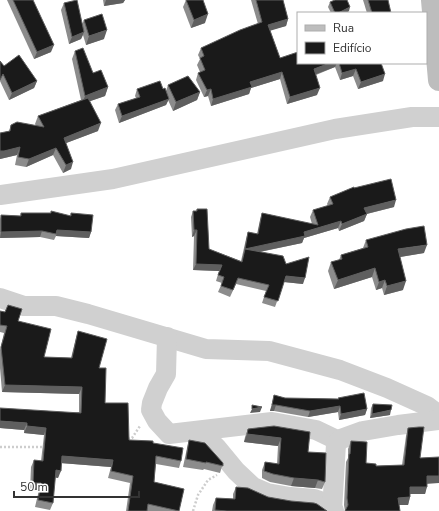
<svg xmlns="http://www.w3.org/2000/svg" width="439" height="511" font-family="'Nunito Sans',sans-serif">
<rect width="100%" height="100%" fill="#fff"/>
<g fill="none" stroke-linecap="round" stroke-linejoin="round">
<g stroke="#cdcdcd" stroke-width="2.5" stroke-dasharray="2 2" stroke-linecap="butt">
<polyline points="128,439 132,438 140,426"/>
<polyline points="0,447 45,447"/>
<polyline points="193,511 198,495 208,480 217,475"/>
</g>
<g stroke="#d0d0d0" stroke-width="20">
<polyline points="0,195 113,179 335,129 412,117 439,117"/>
<polyline points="0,298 24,306 56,306 88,314 206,349 269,351 340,370 387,388 427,406 439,415"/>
<polyline points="167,337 166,374 158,388 152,403 151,410 157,421 169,434 272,422 316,430 339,441"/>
<polyline points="200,431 217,448 236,471 253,487 267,493 290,497 314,499 320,501 334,511"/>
<polyline points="332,511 336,444 341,439 363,431 398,425 439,420"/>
</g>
<polyline stroke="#bdbdbd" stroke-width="22" points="432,0 439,80"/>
</g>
<g fill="#8c8c8c">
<polygon points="7,0 33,0 51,52 34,59"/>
<polygon points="103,0 125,0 123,3 104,6"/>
<polygon points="186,0 203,0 205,23 191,28 183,7"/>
<polygon points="251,0 283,0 288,19 286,26 270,30 280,58 298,63 381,63 383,81 358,89 353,76 340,80 335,67 316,75 317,95 287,104 280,79 251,88 249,94 211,106 208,96 204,97 196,80 198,73 200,72 197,65 200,59 198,55 201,48 258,24"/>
<polygon points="363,0 388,0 391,13 367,13"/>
<polygon points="330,2 349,11 346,13 331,13 328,7"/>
<polygon points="64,3 82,24 84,20 104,39 86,45 83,35 81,39 69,44 61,10"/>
<polygon points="75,51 93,73 108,87 105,96 90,101 98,131 66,143 71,169 63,173 53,155 26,167 15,165 17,155 0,159 0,133 9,131 11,125 36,126 35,124 38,116 81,100 72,59"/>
<polygon points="0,61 4,66 37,81 34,88 9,100 0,81"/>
<polygon points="168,85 200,92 197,100 173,111 168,100 166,105 119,123 115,110 118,104 136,98 135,96 137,89 163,89 166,91"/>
<polygon points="354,188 394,207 367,214 364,221 339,231 338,228 304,238 302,243 260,252 286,264 303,284 284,282 275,307 262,303 266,291 236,284 230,297 218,292 222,283 216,281 219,271 193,270 194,236 192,237 191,217 193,211 196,211 197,209 209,249 241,261 246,239 248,232 257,234 260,220 262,213 312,224 310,217 313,210 328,206 327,204 330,197"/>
<polygon points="21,213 70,216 71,213 91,232 89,238 56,236 54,240 40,237 0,238 0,219 1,215 20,216"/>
<polygon points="366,240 424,253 400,257 403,290 384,295 382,288 376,290 372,277 334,289 328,271 331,262 339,260 341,255 363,248"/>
<polygon points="0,311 18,321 44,357 71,358 76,338 78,331 99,368 105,403 129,440 153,443 181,461 179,468 156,464 154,482 184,489 179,511 126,511 130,483 108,478 111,467 61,463 58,478 55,477 53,503 50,510 35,507 39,490 30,490 31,467 34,460 41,461 44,435 24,433 24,430 0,428 79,412 79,394 2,392 0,368 0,350 4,333 0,332"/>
<polygon points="274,395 285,398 338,399 338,398 367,409 365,415 339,420 338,412 308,417 274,411 270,411"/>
<polygon points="373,404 390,415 370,418 371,408"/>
<polygon points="274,426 308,452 325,482 322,489 315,488 291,486 270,482 262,478 262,470 265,462 277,464 278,446 244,442 245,437 248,429"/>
<polygon points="408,428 420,458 427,484 425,494 410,494 410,497 408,505 399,505 345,511 344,505 346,462 348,458 348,449 351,441 366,463 376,466 402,465 406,436"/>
<polygon points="189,440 223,463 220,473 204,469 203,470 183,467 187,448"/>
<polygon points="236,487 268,497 327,511 212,511 213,505 216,498 233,499 233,494"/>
</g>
<g fill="#5f5f5f">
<polygon points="106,0 125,0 123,3 104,6"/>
<polygon points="350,7 349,11 346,13 338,13"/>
<polygon points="208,14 205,23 191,28 194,20"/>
<polygon points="288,19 286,26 266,32 268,25"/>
<polygon points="107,30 104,39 86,45 89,36"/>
<polygon points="84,32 81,39 69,44 72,37"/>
<polygon points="54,45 51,52 34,59 37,52"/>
<polygon points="330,63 337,63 335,67 311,76 314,69"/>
<polygon points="356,69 353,76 340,80 342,73"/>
<polygon points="282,72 280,79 251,88 249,94 211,106 213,99 250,82"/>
<polygon points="385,74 383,81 358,89 361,82"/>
<polygon points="37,81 34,88 9,100 12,93"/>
<polygon points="108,87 105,96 82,104 85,96"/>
<polygon points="320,88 317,95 287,104 290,97"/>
<polygon points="211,89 208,96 204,97 207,90"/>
<polygon points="200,92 197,100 173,111 176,102"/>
<polygon points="169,99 166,105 119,123 122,116"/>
<polygon points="101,123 98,131 61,145 64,138"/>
<polygon points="20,147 17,155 0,159 0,151"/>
<polygon points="56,148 53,155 26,167 29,159"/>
<polygon points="73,162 71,169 63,173 66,165"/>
<polygon points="396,200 394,207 362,215 364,208"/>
<polygon points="367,214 364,221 339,231 342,224"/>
<polygon points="341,221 338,228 304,238 302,243 244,255 245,249 243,255 245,249"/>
<polygon points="57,230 91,232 89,238 56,236"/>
<polygon points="194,230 197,230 194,236 192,237"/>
<polygon points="42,231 40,237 0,238 1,232"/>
<polygon points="427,245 424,253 394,258 398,249"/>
<polygon points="196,264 222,265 219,271 193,270"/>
<polygon points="375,268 372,277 334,289 338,280"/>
<polygon points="286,276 305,278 303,284 284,282"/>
<polygon points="385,280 382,288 376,290 379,282"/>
<polygon points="406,281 403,290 384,295 387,286"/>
<polygon points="5,385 82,387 79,394 2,392"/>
<polygon points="272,405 276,405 274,411 270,411"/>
<polygon points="340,406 338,412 308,417 310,411"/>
<polygon points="262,407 260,412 250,413 252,409"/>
<polygon points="367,409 365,415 339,420 341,414"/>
<polygon points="391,410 390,415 370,418 372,414"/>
<polygon points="0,421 27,423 24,430 0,428"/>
<polygon points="27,426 46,428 44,435 24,433"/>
<polygon points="247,434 281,438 278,446 244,442"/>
<polygon points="62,456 113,460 111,467 60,463"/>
<polygon points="56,470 61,471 58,478 53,477"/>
<polygon points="427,476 439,476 439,483 425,484"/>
<polygon points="294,478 318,480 315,488 291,486"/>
<polygon points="33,483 41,483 39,490 30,490"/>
<polygon points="410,487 427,487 425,494 408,494"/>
<polygon points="410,497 408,505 395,505 398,498"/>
</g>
<g fill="#1a1a1a" stroke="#5f5f5f">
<polygon points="13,0 33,0 54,45 37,52"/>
<polygon points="77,0 84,32 72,37 64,3"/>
<polygon points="186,0 203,0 208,14 194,20"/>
<polygon points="256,0 283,0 288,19 268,25 280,58 298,52 298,63 330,63 314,69 320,88 290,97 282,72 250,82 252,87 213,99 211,89 207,90 198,73 205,70 200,58 204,56 201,48 240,30 262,22"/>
<polygon points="335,0 347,0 350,7 338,13 335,13 330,2"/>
<polygon points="368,0 388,0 391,13 372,13"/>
<polygon points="102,14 107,30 89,36 84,20"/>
<polygon points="83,48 93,73 101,70 108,87 85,96 75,51"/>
<polygon points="19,55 37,81 12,93 3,74 0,80 0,61 4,66"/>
<polygon points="339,63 381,63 385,74 361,82 356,69 342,73"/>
<polygon points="188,76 200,92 176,102 168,85"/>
<polygon points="160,81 163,89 165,88 169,99 122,116 118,104 140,97 137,89"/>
<polygon points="88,98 101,123 64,138 73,162 66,165 56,148 29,159 18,157 20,147 4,151 0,151 0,133 10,131 11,125 17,122 44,127 38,116"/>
<polygon points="391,179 396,200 364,208 367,214 342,224 341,221 304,232 305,236 245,249 248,232 258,234 262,213 318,225 313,210 333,204 330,197 354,187 354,188"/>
<polygon points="197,209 207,209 209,249 242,262 245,249 283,256 286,264 309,257 305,278 286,276 278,301 264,297 269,285 238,278 233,290 221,286 224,277 218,275 222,265 196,264 197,230 194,230 193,211 197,211"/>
<polygon points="51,211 71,216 71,213 93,215 91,232 57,230 56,234 42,231 1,232 1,215 21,216 21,213 51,213"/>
<polygon points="424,226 427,245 398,249 406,281 387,286 385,280 379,282 375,268 338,280 331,262 342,259 341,255 368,247 366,240 406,229"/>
<polygon points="8,305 22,309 18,321 51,329 44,357 72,358 78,331 107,339 99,368 106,368 105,403 128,403 129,440 153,441 153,443 183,448 181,461 156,456 154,482 184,489 179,511 148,504 147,511 128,511 133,476 111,471 113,460 62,456 61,471 56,470 53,503 38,500 41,483 33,483 34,460 43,461 46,428 27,426 27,423 0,421 0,408 81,413 82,387 5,385 1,347 7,326 0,325 0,311 5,312"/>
<polygon points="364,393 367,409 341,414 340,406 310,411 276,405 272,405 274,395 285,398 339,399 338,398"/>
<polygon points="373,404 392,405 391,410 372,414"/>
<polygon points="252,405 262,407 252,409"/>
<polygon points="274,426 310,432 308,452 326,453 325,482 318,480 294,478 273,474 264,471 265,462 279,464 281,438 247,434 248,429"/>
<polygon points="419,427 424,427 420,458 439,457 439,476 427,476 427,487 410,487 410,497 398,498 400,511 345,511 348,505 347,498 349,454 350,454 351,441 367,442 366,463 376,464 376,466 404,465 408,428"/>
<polygon points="189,440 205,443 223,463 223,466 206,462 206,463 186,459"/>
<polygon points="236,487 248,488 268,497 291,501 314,503 317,504 327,511 227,511 215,510 216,498 235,499"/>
</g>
<rect x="297" y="12" width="130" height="52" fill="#ffffff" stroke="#adadad"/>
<rect x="305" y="25" width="20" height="6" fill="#bdbdbd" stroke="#adadad"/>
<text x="333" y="32" font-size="12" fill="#333333">Rua</text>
<rect x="305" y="42" width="20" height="12" fill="#1a1a1a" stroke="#adadad"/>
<text x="333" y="52" font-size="12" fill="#333333">Edifício</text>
<path d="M14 491v6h125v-6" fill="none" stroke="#333333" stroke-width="2"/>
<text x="20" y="491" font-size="12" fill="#333333" stroke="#ffffff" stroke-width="3" paint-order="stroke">50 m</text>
</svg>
